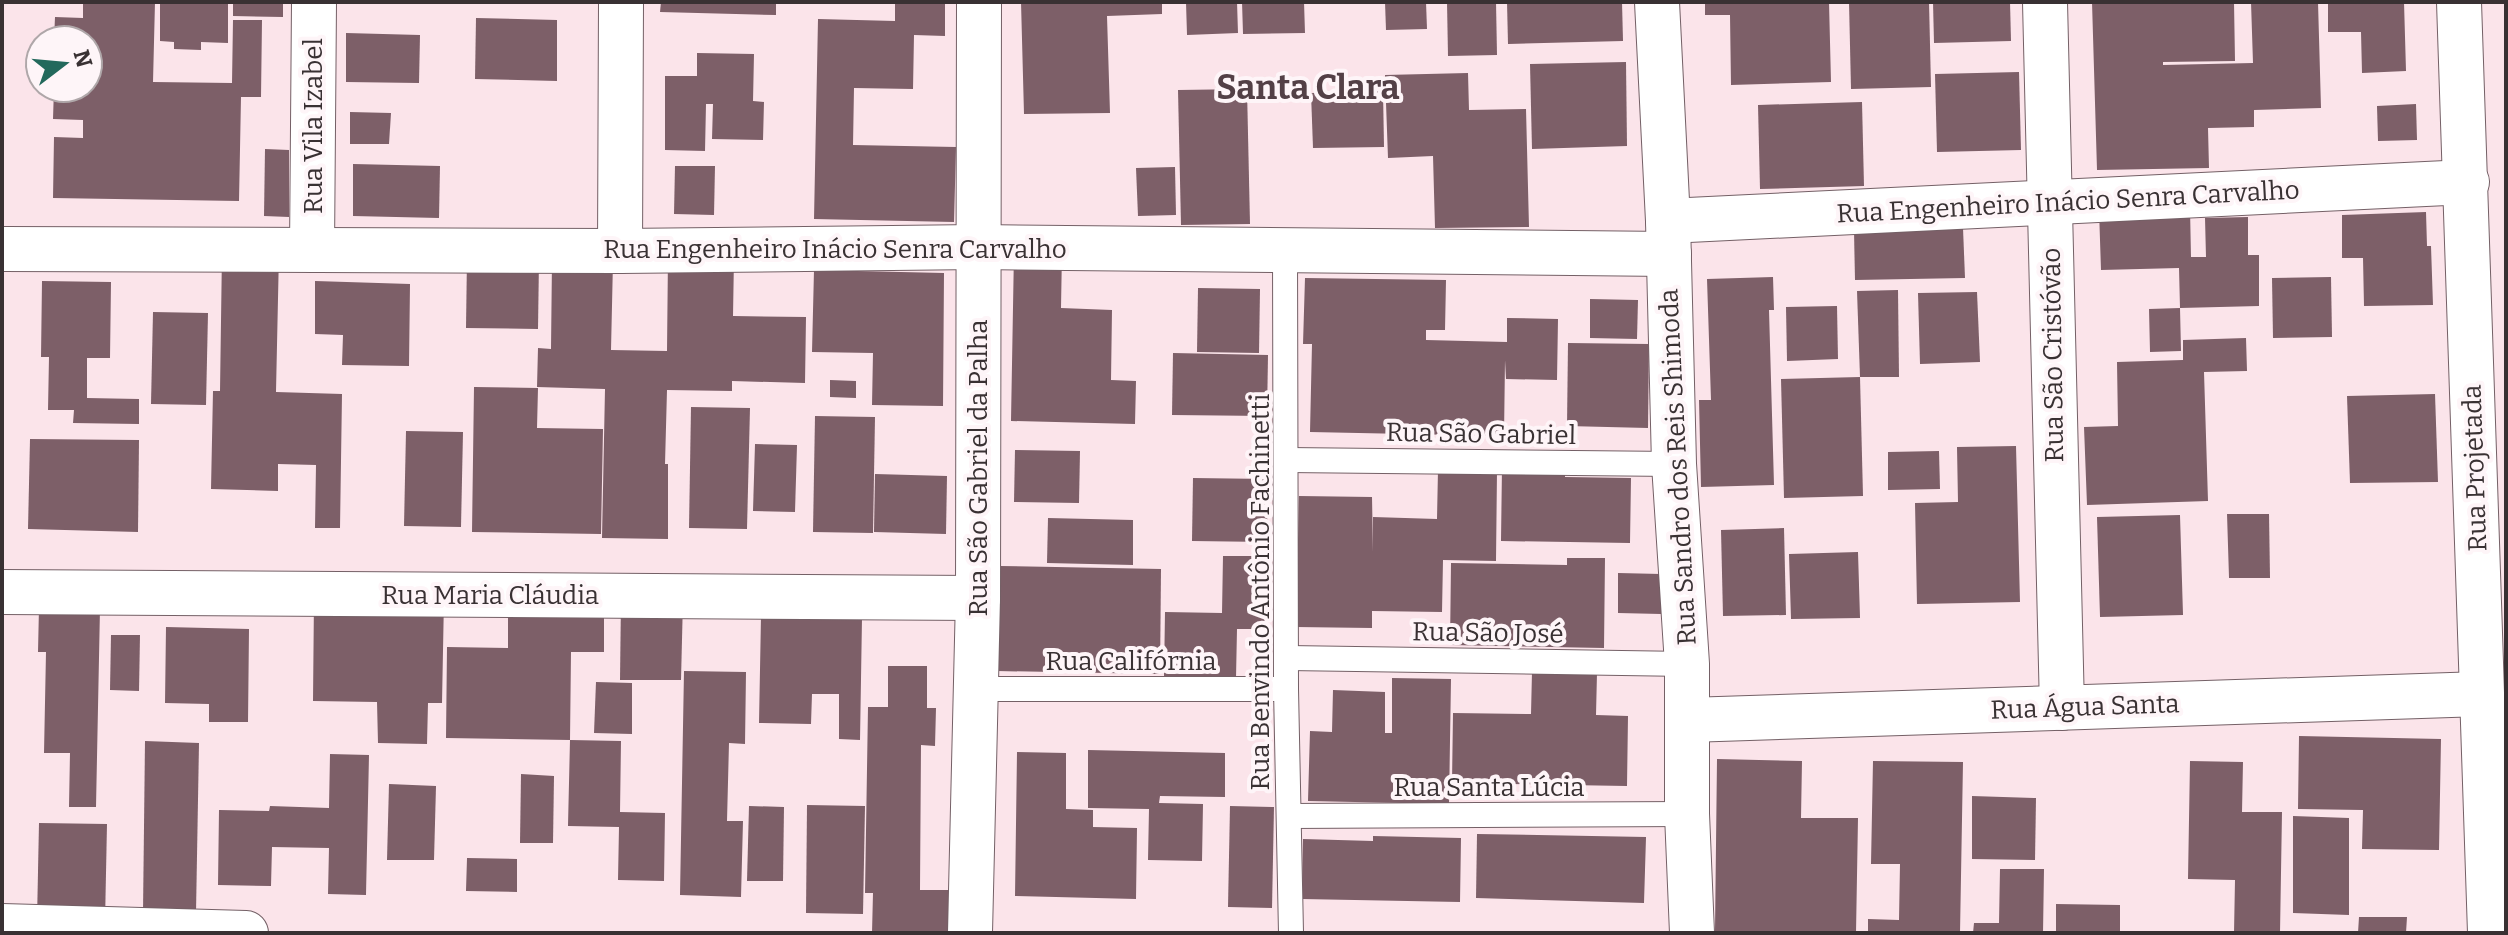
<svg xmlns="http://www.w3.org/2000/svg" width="2508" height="935" font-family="Bitter,serif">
<rect width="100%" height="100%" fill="#fbe4ea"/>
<g fill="#7d5f68">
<polygon points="83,2 155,2 153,82 232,83 233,20 262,20 261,97 241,97 239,201 53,198 54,137 83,138 83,120 53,119 54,88 88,88 88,40 54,40 55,17 83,18"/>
<polygon points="160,2 228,2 228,43 201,42 201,50 174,49 174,42 160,41"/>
<polygon points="233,2 283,2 283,17 233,16"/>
<polygon points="661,2 776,2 776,15 660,12"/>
<polygon points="895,2 945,2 945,36 914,35 913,89 854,88 853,145 956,147 954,222 814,219 818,19 895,21"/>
<polygon points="1021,2 1162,2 1162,14 1107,16 1110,113 1024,114"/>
<polygon points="1186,2 1237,2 1238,33 1187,35"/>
<polygon points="1242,2 1304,2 1305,33 1243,34"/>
<polygon points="1385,2 1426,2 1427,29 1386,30"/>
<polygon points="1447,2 1496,2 1497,55 1448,56"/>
<polygon points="1507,2 1622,2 1623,41 1508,44"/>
<polygon points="1705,2 1829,2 1831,82 1731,85 1730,15 1705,15"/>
<polygon points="1849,2 1929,2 1931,87 1851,89"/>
<polygon points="1933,2 2010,2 2011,41 1934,43"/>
<polygon points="2092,2 2234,2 2235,61 2163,62 2163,65 2253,63 2251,2 2318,2 2321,108 2254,110 2254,127 2208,128 2209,168 2097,170"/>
<polygon points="2328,2 2404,2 2406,71 2362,73 2361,32 2328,32"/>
<polygon points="476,18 557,20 557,81 475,79"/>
<polygon points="346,33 420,35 419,83 346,82"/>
<polygon points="697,53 754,54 753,101 764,102 763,140 712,139 713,104 706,104 705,151 665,150 665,76 697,76"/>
<polygon points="1626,62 1627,146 1532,149 1530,64"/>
<polygon points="2019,72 2021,150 1937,152 1935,74"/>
<polygon points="1468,73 1469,110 1526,109 1529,227 1435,228 1433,156 1388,158 1385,75"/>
<polygon points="1247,89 1250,224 1181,225 1178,90"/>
<polygon points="1383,91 1384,147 1313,148 1311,93"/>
<polygon points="1862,102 1864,186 1760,189 1758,105"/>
<polygon points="2416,104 2417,140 2378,141 2377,106"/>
<polygon points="350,112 391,113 389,144 350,144"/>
<polygon points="265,149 289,150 289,217 264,216"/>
<polygon points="353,164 440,166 439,218 353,216"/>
<polygon points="675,166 715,166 714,215 674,214"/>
<polygon points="1175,167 1176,215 1138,216 1136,168"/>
<polygon points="2190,208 2191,257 2206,257 2205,218 2248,217 2248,255 2259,255 2259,306 2180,308 2181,351 2150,352 2149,309 2180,308 2179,268 2101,270 2099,210"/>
<polygon points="2426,212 2427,246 2431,246 2433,305 2364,306 2363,258 2342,258 2342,215"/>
<polygon points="1963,228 1965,278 1855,280 1854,231"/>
<polygon points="1014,251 1062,252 1061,308 1112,310 1111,380 1136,381 1135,424 1011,421"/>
<polygon points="222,252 279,252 276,392 342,394 340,528 315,528 316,465 278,464 278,491 211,489 213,391 220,391"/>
<polygon points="668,255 734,257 733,316 806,317 805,383 732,381 732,391 667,390 665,464 668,464 668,539 602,538 605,389 537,387 538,348 551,349 552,260 613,261 611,350 667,351"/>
<polygon points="467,257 539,259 538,329 466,328"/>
<polygon points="814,270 944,273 943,406 872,405 873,353 812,352"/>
<polygon points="1773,277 1774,310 1769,310 1774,485 1701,487 1699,400 1711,400 1707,279"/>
<polygon points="2331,277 2332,337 2273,338 2272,278"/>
<polygon points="1305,278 1446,280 1445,330 1426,330 1426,340 1507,342 1507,318 1558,319 1557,380 1506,379 1505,360 1504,436 1310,432 1312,344 1303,344"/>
<polygon points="42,281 111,282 110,358 87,358 87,398 139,399 139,424 73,423 74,410 48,410 49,357 41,357"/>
<polygon points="315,281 410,284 409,366 342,365 343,335 315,334"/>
<polygon points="1198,288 1260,289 1259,353 1197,352"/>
<polygon points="1898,290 1899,377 1860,377 1857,291"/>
<polygon points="1977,292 1980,362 1920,364 1918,293"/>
<polygon points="1590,299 1638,300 1637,339 1590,338"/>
<polygon points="1837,306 1838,359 1787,361 1786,307"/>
<polygon points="153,312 208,313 206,405 151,404"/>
<polygon points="2246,338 2247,371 2204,372 2208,501 2087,505 2084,427 2118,426 2117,362 2183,360 2183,340"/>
<polygon points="1568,343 1649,344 1648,428 1567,426"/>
<polygon points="1173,353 1268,355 1267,416 1172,415"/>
<polygon points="1860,377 1863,496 1784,498 1781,379"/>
<polygon points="830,380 856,381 856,398 830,397"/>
<polygon points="474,387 538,388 537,428 603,429 601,534 472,532"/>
<polygon points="2435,394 2438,482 2350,483 2347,396"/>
<polygon points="691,407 750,408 747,529 689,528"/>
<polygon points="815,416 875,417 873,533 813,532"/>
<polygon points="406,431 463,432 461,527 404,526"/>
<polygon points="30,439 139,440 138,532 28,529"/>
<polygon points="755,444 797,445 795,512 753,511"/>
<polygon points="2016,446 2020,602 1917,604 1915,503 1958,502 1957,447"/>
<polygon points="1015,450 1080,451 1079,503 1014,502"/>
<polygon points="1939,451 1940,489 1888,490 1888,452"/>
<polygon points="1502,467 1565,468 1565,477 1631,478 1630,543 1501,541"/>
<polygon points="1438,470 1497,471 1496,561 1443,560 1442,612 1372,611 1372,628 1296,627 1299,496 1372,497 1373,552 1373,517 1437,519"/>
<polygon points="875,474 947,476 946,534 874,532"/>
<polygon points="1193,478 1268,479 1267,542 1192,541"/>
<polygon points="2227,514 2269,514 2270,578 2229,578"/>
<polygon points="2180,515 2183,615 2100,617 2097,517"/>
<polygon points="1048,518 1133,520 1133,565 1047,563"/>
<polygon points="1784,528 1786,615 1723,616 1721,530"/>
<polygon points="1858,552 1860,618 1791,619 1789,554"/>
<polygon points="1223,556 1265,556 1265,629 1237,629 1236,678 1164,677 1165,612 1222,613"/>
<polygon points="1567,558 1605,558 1604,648 1450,645 1451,563 1567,565"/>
<polygon points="1000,566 1161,569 1160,674 997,671"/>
<polygon points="1618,573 1661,574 1661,614 1618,613"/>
<polygon points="314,597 444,598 442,703 428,703 427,744 378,743 377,702 313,701"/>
<polygon points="621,598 683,599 681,680 620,680"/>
<polygon points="508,604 604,606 604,652 571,652 570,740 621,741 620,812 665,813 664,881 618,880 619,827 568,826 570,740 446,738 447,647 508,648"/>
<polygon points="39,607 100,608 96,807 69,807 70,753 44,753 46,652 38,652"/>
<polygon points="761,616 862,618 860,740 839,739 839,694 812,694 811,724 759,723"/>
<polygon points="166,627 249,629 248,722 209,722 209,704 165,703"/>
<polygon points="111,635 140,635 139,691 110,690"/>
<polygon points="888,666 927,666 927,708 936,708 935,746 921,745 920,890 952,890 951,933 872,933 873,893 865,893 868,707 888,707"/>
<polygon points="684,671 746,672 745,744 729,743 727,821 743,821 741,897 680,895"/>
<polygon points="1532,672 1597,673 1596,715 1628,716 1627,786 1452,783 1453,713 1531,714"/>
<polygon points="1392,678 1451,679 1449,804 1308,801 1310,731 1332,732 1333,690 1385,692 1385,733 1392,733"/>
<polygon points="596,682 632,683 632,734 594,733"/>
<polygon points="2299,736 2441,739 2439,850 2362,849 2363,810 2298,809"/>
<polygon points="145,741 199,743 196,913 143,913"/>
<polygon points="1088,750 1225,753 1225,797 1160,796 1159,803 1203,804 1202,861 1148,860 1149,809 1088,808"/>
<polygon points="1017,752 1066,753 1066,809 1093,810 1093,827 1137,828 1136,899 1015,896"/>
<polygon points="330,754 369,755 366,895 328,894 329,848 272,847 271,886 218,885 219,810 269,811 270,806 329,808"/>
<polygon points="1717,759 1802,761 1801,818 1858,818 1856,933 1715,931"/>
<polygon points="1873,761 1963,762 1960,933 1868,933 1868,919 1899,920 1900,864 1871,864"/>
<polygon points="2190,761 2243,762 2242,812 2282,812 2280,933 2234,933 2235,880 2188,879"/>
<polygon points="521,774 554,776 553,843 520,843"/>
<polygon points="389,784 436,786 434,860 387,860"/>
<polygon points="1972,796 2036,798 2035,860 1972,859"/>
<polygon points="807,805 865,806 863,914 806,913"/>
<polygon points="749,806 784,807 783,881 747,881"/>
<polygon points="1230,806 1274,807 1272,908 1228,907"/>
<polygon points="2293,816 2349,818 2349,915 2293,913"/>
<polygon points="39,823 107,824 105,922 37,920"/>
<polygon points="1477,834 1646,837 1644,903 1476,898"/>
<polygon points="1373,836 1461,838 1460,902 1302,899 1303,839 1373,841"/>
<polygon points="467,858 517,859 517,892 466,891"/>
<polygon points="2000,869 2044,869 2043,933 1973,933 1974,923 1999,923"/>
<polygon points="2056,904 2120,905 2120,933 2056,933"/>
<polygon points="2359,917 2407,917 2406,933 2358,933"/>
</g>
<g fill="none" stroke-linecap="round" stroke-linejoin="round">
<defs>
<g id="service">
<polyline points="1285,250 1286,689 1291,933"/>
<polyline points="1287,460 1674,464"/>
<polyline points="1288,658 1687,664"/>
<polyline points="977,689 1286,689"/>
<polyline points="1290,816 1687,814"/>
</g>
<g id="minor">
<polyline points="1657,2 1668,221 1674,464 1687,664 1687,814 1692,933"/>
<polyline points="2045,2 2062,708"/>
<polyline points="2459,2 2490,933"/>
<polyline points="1668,221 2467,182"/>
<polyline points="2,249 620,251 978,247 1669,254"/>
<polyline points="312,250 314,2"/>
<polyline points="620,251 621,2"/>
<polyline points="2,592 978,598"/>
<polyline points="1688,720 2481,694"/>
<polyline points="2,926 246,933"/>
<polyline points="970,933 978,598 979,2"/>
</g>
</defs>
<use href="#service" stroke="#746066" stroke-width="26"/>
<use href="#minor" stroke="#746066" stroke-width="46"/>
<use href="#service" stroke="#fff" stroke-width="24"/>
<use href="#minor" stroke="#fff" stroke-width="44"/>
</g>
<g text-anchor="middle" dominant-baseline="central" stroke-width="8" stroke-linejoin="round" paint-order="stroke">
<g font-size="26" fill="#393133" stroke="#fef5f8">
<text transform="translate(313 126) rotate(-90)">Rua Vila Izabel</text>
<text transform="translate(2068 202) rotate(-3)">Rua Engenheiro Inácio Senra Carvalho</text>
<text x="835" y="249">Rua Engenheiro Inácio Senra Carvalho</text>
<text transform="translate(2053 355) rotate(-91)">Rua São Cristóvão</text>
<text transform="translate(1481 434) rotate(1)">Rua São Gabriel</text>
<text transform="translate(1678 467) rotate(-93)">Rua Sandro dos Reis Shimoda</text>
<text transform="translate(978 468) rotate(-90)">Rua São Gabriel da Palha</text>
<text transform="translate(2475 468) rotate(-92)">Rua Projetada</text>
<text transform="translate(1260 592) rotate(-90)">Rua Benvindo Antônio Fachinetti</text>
<text x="490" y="595">Rua Maria Cláudia</text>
<text transform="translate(1488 633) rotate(1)">Rua São José</text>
<text x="1131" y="661">Rua Califórnia</text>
<text transform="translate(2085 707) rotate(-2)">Rua Água Santa</text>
<text x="1489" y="787">Rua Santa Lúcia</text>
</g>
<g font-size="34" font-weight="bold" fill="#534046" stroke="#fef5f8">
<text x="1308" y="87">Santa Clara</text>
</g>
</g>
<rect width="2508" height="935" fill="none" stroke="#393133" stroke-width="8"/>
<g transform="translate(64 64) rotate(74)"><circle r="38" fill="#fef5f8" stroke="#afa7a9" stroke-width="2"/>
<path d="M0-6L14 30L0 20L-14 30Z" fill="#23695c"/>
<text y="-12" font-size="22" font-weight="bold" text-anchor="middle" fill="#393133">N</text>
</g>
</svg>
